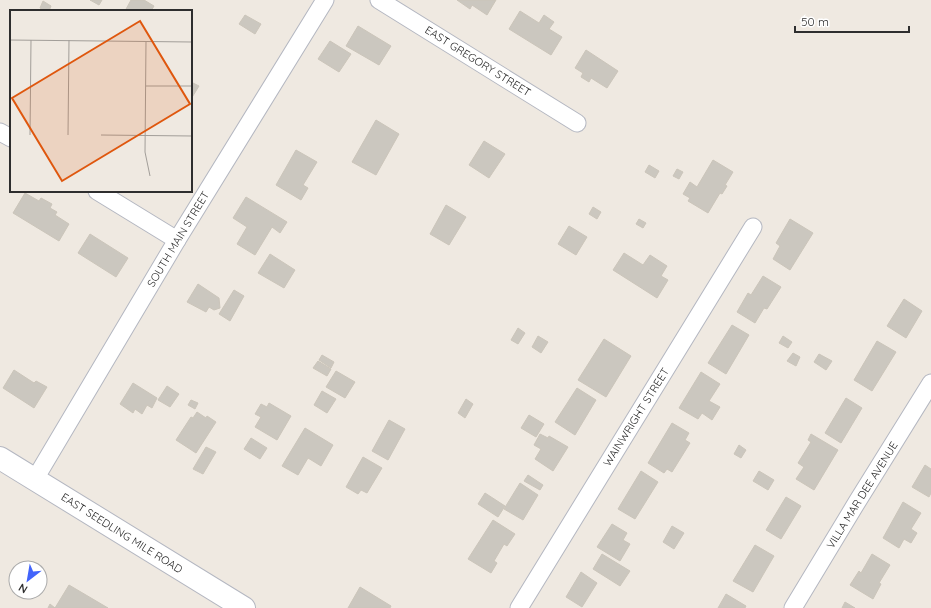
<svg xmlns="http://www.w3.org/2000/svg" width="931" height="608" font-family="Quicksand,sans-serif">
<rect width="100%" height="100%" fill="#efe9e1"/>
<g fill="#cbc7bf" stroke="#cbc5ba">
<polygon points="90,0 102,0 99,5"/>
<polygon points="131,0 144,0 154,6 151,11 125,11"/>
<polygon points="457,0 496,0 487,15 472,5 470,9"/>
<polygon points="43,1 51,6 49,11 45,11 40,8"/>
<polygon points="520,11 539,23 544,15 554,22 549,29 562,37 551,55 509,29"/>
<polygon points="245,15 261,24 255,34 239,24"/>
<polygon points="358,26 391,46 379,65 346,46"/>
<polygon points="330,41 351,54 339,72 318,59"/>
<polygon points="586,50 618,71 607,88 591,78 589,82 581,77 583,73 575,68"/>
<polygon points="191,82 199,86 191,99"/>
<polygon points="376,120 399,134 376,175 352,162"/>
<polygon points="484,141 505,154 489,178 469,165"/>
<polygon points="296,150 317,162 303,185 308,188 301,200 276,185"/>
<polygon points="713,160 733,172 725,185 727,186 722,194 720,193 708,213 688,201 690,198 683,194 690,182 697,187"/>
<polygon points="649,165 659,171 655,178 645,172"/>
<polygon points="677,169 683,172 679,179 673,176"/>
<polygon points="25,193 39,201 41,198 52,204 50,208 57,212 55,215 69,224 59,241 13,213"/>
<polygon points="246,197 287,222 280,233 272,227 255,255 237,244 247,227 233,218"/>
<polygon points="446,205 466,217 449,245 430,234"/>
<polygon points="593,207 601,212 597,219 589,214"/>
<polygon points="639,219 646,223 643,228 636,224"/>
<polygon points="790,219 813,233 790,270 773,259 780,246 776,243"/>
<polygon points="569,226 587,237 576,255 558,244"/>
<polygon points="90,234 128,258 116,277 78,253"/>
<polygon points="624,253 643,265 650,255 667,266 661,276 668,280 657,298 613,270"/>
<polygon points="270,254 295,270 284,288 258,273"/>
<polygon points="763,276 781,287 767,309 764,308 755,323 737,312 748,293 751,295"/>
<polygon points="198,284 219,298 220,308 214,310 209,307 206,312 187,302"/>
<polygon points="234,290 244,296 230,321 219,314"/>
<polygon points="904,299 922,311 906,338 887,326"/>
<polygon points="732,325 749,335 726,374 708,363"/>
<polygon points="518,328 525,333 518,344 511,340"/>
<polygon points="538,336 548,342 541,353 532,347"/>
<polygon points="783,336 792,342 788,348 779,343"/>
<polygon points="604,339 631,356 606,397 578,380"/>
<polygon points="877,341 896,352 872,391 854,380"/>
<polygon points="793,353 800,357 796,366 787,361"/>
<polygon points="819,354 832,361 826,370 814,362"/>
<polygon points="322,355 334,362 331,368 319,360"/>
<polygon points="318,361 331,369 327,376 313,368"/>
<polygon points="14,370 34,383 36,381 47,387 34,408 3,388"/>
<polygon points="336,371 355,382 345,398 326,387"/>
<polygon points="701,372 720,384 709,401 720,407 712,420 702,413 698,419 679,408"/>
<polygon points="133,383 157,398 152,408 147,405 142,414 135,409 133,413 120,404"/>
<polygon points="167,386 179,394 170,407 158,400"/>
<polygon points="577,388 596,400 575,435 555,422"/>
<polygon points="322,391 336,399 327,413 314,405"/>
<polygon points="846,398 862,408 841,443 825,433"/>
<polygon points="466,399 473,404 465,418 458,413"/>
<polygon points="191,400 198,403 195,409 188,405"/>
<polygon points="269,403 291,416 277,440 255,427 261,417 255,414 261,404 267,407"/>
<polygon points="197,412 206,418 207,416 216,422 196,453 176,440 191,417 193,418"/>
<polygon points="529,415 544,424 536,437 521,428"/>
<polygon points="389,420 405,429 388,460 372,451"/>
<polygon points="672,423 689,433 685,440 690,443 672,472 667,469 664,473 648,463"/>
<polygon points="305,428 333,445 321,466 308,458 298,475 282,466"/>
<polygon points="540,434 548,438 549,436 568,447 553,471 535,459 541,449 534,445"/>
<polygon points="811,434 838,450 814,490 796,479 804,467 798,463 811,442 808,440"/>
<polygon points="251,438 267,448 260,459 244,449"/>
<polygon points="739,445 746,450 741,458 734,454"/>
<polygon points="206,447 216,452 203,474 193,469"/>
<polygon points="363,457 382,468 367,493 361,490 358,494 346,487"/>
<polygon points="925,465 931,469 931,493 929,497 912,487"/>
<polygon points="641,471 658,482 635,519 618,509"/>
<polygon points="759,471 774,480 768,490 753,481"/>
<polygon points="528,475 543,485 540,490 524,481"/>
<polygon points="520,483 538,495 523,520 504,509"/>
<polygon points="485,493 505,506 498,517 478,504"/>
<polygon points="786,497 801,506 781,539 766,530"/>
<polygon points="903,502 921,513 911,529 917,533 911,543 904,539 899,548 883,538"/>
<polygon points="493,520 515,534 507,546 504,544 494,561 497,563 491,573 468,559"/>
<polygon points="612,524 627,533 623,540 630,544 620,561 597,547"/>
<polygon points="672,526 684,533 674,549 663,542"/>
<polygon points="755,545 774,556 753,592 733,581"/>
<polygon points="602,554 630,571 620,586 593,569"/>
<polygon points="872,554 890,565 879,583 881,584 873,599 850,585 859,571 861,573"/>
<polygon points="581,572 597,583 582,607 566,597"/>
<polygon points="69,585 108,608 48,608 50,604 55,608"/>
<polygon points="360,587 391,606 390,608 348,608"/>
<polygon points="726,594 746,606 745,608 718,608"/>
<polygon points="845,602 855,608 842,608"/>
</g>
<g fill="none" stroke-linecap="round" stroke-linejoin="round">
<defs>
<g id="street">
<polyline points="379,0 577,123"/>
<polyline points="0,132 11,138"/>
<polyline points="97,191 177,240"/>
<polyline points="35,479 177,240 325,0"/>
<polyline points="519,608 753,227"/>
<polyline points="793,608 857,502 931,383"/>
</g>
<polyline id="secondary" points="0,458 244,608"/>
</defs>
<use href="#street" stroke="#b4b7c1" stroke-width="19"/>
<use href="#secondary" stroke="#b4b7c1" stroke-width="24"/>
<use href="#street" stroke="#fff" stroke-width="17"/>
<use href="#secondary" stroke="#fff" stroke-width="22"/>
</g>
<g text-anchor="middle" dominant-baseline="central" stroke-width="3" stroke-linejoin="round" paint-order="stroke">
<g font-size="11" fill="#2e2e2e" stroke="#fff">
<text transform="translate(478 61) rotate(32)">EAST GREGORY STREET</text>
<text transform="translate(178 239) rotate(-59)">SOUTH MAIN STREET</text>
<text transform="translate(636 417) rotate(-58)">WAINWRIGHT STREET</text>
<text transform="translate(862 495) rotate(-58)">VILLA MAR DEE AVENUE</text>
<text transform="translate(122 533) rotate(32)">EAST SEEDLING MILE ROAD</text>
</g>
</g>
<g transform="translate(10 10)">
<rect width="182" height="182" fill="#efe9e1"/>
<path fill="none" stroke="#a29e99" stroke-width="1" d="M 182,0 L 182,32M 0,30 L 182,32M 136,31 L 135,142 L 140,166M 136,76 L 182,76M 20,125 L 21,30M 58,125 L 59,30M 91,125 L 182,126"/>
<path fill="#df570e" fill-opacity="0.15" stroke="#df570e" stroke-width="2" d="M 130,11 L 180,94 L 52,171 L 2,88 Z"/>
<rect width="182" height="182" fill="none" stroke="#2e2e2e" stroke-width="2"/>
</g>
<g transform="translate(28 580) rotate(211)"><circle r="19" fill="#ffffff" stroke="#ababab"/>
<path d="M0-3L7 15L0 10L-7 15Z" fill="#4264fb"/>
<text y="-6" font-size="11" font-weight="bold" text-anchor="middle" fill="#2e2e2e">N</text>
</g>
<path d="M795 26v6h114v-6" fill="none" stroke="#2e2e2e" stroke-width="2"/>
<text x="801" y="26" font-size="12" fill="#2e2e2e" stroke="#ffffff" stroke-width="3" paint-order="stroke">50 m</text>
</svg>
